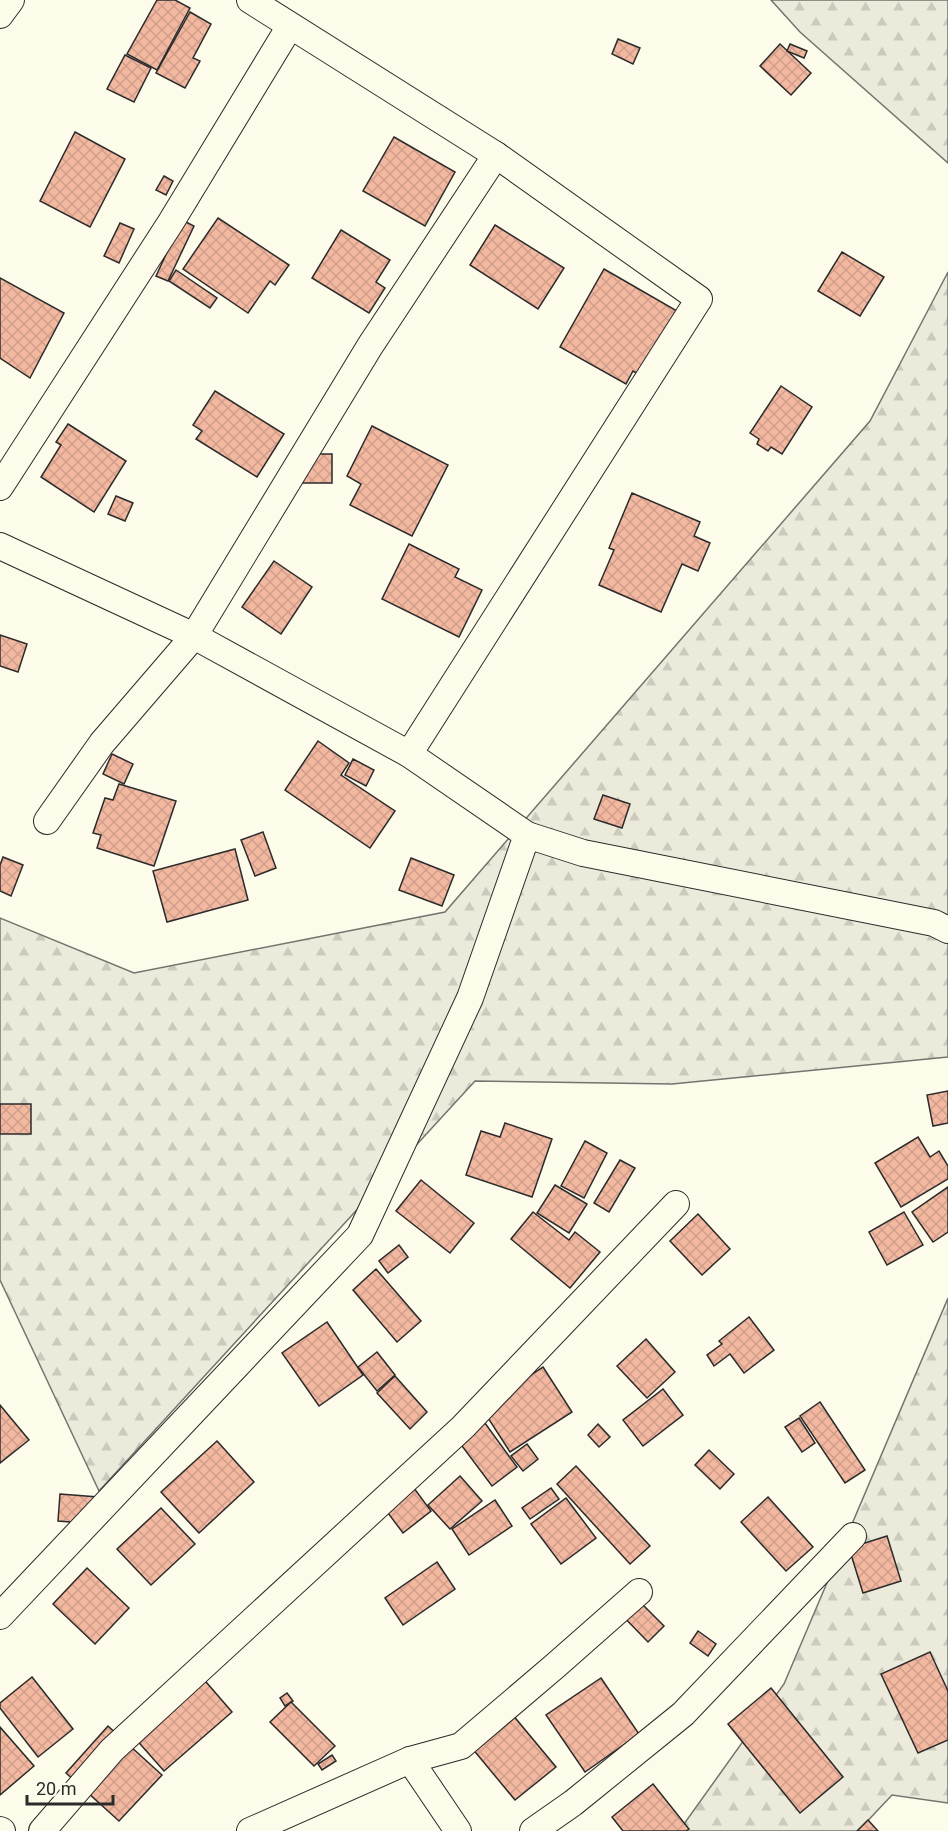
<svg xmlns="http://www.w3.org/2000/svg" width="948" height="1831" font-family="Roboto,sans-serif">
<defs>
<pattern id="forest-firs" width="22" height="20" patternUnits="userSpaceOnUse" patternTransform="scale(1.5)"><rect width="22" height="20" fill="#ecebdb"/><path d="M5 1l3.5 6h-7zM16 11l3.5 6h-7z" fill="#cbcabc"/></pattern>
<pattern id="building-cross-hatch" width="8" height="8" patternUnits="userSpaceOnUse" patternTransform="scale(1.5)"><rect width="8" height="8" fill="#f2b8a0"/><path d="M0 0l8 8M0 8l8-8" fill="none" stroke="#d09e8a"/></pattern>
</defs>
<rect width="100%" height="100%" fill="#fdfbea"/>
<g fill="url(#forest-firs)" stroke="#74746e" stroke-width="1.5">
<polygon points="771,0 948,0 948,163 800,32"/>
<polygon points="948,272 948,1057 672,1084 475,1081 99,1491 0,1280 0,918 134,973 445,912 870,421"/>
<polygon points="948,1298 948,1803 892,1795 858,1831 679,1831 784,1684"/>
</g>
<g fill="url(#building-cross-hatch)" stroke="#2b2b2b" stroke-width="1.5">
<polygon points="157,0 175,0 190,8 157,70 127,54"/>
<polygon points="190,12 211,24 193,58 200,61 185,88 156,73"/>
<polygon points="618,39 640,48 633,64 612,54"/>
<polygon points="780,44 811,73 791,95 760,66"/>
<polygon points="790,44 807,51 804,58 787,51"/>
<polygon points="125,55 151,68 134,102 107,89"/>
<polygon points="75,132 125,159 90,227 40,201"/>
<polygon points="394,137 455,172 425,226 363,191"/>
<polygon points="164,176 173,181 166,195 156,190"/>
<polygon points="218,218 289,265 275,285 270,281 248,313 183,269"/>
<polygon points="182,220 194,226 168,281 156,276"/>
<polygon points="120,223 134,229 119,263 104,256"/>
<polygon points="495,225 564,268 538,309 470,265"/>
<polygon points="341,230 390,260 376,282 385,288 369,313 312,278"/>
<polygon points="842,252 884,277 860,316 818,291"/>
<polygon points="604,269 677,311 641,376 633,371 626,384 560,347"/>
<polygon points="176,270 217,298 210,308 169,281"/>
<polygon points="0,278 64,313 30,378 0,358"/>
<polygon points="781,386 812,407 782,454 771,447 768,451 757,444 759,439 750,433"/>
<polygon points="215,391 284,434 257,477 196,439 202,431 193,425"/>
<polygon points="68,424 126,461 94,512 41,477 61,445 56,442"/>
<polygon points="372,426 448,465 412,536 350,505 361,484 347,476"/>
<polygon points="307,454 332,454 332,483 299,483"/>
<polygon points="632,493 700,522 694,536 710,543 698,571 682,564 661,612 599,585 614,550 609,548"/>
<polygon points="116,496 133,503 125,521 108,514"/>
<polygon points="409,544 459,569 455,577 482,590 459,637 382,599"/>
<polygon points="274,561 312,587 281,634 242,607"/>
<polygon points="0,635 27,644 18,672 0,666"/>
<polygon points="318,741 349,763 341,775 395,811 370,848 285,790"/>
<polygon points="112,754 133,764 124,784 103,774"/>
<polygon points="353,759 374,770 366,786 345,775"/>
<polygon points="119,784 176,801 154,866 97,848 101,835 93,833 105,798 113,800"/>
<polygon points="603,795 630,804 622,828 594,819"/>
<polygon points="263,832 276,868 255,876 241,840"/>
<polygon points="235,849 248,900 167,922 153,871"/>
<polygon points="3,857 23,865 11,896 0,891 0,865"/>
<polygon points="411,858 454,875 442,906 399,890"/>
<polygon points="948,1091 948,1123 933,1126 927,1095"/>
<rect x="0" y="1104" width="31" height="30"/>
<polygon points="505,1123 552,1139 532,1197 466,1175 481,1131 500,1137"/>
<polygon points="918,1137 930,1157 939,1151 948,1166 948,1179 901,1207 875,1163"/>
<polygon points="585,1141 607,1153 584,1198 561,1186"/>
<polygon points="620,1160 635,1168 609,1212 594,1203"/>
<polygon points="421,1180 474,1223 450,1253 396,1211"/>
<polygon points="555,1185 587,1204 569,1233 537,1213"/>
<polygon points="948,1187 948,1232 933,1242 912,1212"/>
<polygon points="533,1212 569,1240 575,1232 600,1252 570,1288 511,1239"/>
<polygon points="904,1212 923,1245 887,1265 869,1232"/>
<polygon points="698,1214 730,1249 702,1275 670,1241"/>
<polygon points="399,1245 408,1257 388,1273 379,1261"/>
<polygon points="376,1269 421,1321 397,1342 353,1290"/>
<polygon points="749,1317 774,1350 744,1373 730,1354 714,1366 707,1355 722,1344 719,1341"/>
<polygon points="327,1322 363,1375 319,1406 282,1353"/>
<polygon points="646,1339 675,1372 647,1398 617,1366"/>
<polygon points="377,1352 395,1375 377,1391 358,1367"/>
<polygon points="543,1367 572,1412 510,1452 481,1407"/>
<polygon points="395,1376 427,1412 410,1429 377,1393"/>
<polygon points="663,1389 683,1415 643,1446 623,1420"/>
<polygon points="820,1402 865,1470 845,1483 800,1416"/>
<polygon points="0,1405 29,1440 0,1463"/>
<polygon points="799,1418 815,1443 802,1452 785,1427"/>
<polygon points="482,1419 517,1467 492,1486 456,1438"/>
<polygon points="598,1424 610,1437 599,1447 588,1435"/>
<polygon points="217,1441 254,1482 199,1533 161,1492"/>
<polygon points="527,1444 538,1459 523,1471 511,1456"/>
<polygon points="709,1450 734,1474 720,1489 695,1465"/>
<polygon points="576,1466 650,1546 630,1564 557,1484"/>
<polygon points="405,1476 431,1511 403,1533 376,1497"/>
<polygon points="460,1476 482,1501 450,1529 428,1505"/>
<polygon points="551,1488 559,1499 530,1519 522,1508"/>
<polygon points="60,1494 98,1497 96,1524 58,1521"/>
<polygon points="768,1497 813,1547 786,1571 741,1522"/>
<polygon points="566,1498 596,1538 561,1564 531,1524"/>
<polygon points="495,1500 512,1526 469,1555 452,1529"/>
<polygon points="161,1508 195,1544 151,1585 117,1549"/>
<polygon points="887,1536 901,1581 863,1593 849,1548"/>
<polygon points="437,1562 455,1589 403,1625 385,1598"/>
<polygon points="87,1568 129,1608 95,1644 53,1604"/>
<polygon points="633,1595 664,1626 648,1642 617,1610"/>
<polygon points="698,1631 716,1644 708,1656 690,1643"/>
<polygon points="930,1652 948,1691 948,1740 918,1753 881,1674"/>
<polygon points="194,1668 232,1712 164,1771 126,1728"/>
<polygon points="32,1677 73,1729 38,1757 0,1708 0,1703"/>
<polygon points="601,1678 639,1734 585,1772 546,1715"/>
<polygon points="771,1688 843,1777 800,1813 728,1724"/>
<polygon points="287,1693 293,1701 285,1706 280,1698"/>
<polygon points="291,1702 335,1746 314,1766 270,1722"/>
<polygon points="507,1708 556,1767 515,1800 467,1742"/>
<polygon points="108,1726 162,1775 119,1821 66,1773"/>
<polygon points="0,1727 34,1766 0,1795"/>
<polygon points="332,1755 336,1761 322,1770 318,1764"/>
<polygon points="653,1784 689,1829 686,1831 623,1831 612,1817"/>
<polygon points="868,1820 878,1831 857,1831"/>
</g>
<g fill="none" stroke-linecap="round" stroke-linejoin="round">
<defs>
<g id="minor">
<polyline points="250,0 496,155 699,299 409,754"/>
<polyline points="0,15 11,0"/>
<polyline points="0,487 171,222 290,26"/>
<polyline points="0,546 194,636 409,754 527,835 583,853 934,923 948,930"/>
<polyline points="47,821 102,743 194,636 370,346 496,155"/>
<polyline points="0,1616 360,1235 470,998 527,835"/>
<polyline points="410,1760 458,1831"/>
<polyline points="0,1830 2,1831"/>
<polyline points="42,1831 112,1750 463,1427 676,1204"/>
<polyline points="250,1831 410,1760 461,1746 555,1666 639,1592"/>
<polyline points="533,1831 573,1803 683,1714 853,1536"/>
</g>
</defs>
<use href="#minor" stroke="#2b2b2b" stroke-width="28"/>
<use href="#minor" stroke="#fdfbea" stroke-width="26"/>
</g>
<path d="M27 1795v9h86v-9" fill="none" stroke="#2b2b2b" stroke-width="3"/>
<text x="36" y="1795" font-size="18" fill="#2b2b2b" stroke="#fdfbea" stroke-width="4.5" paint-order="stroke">20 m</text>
</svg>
